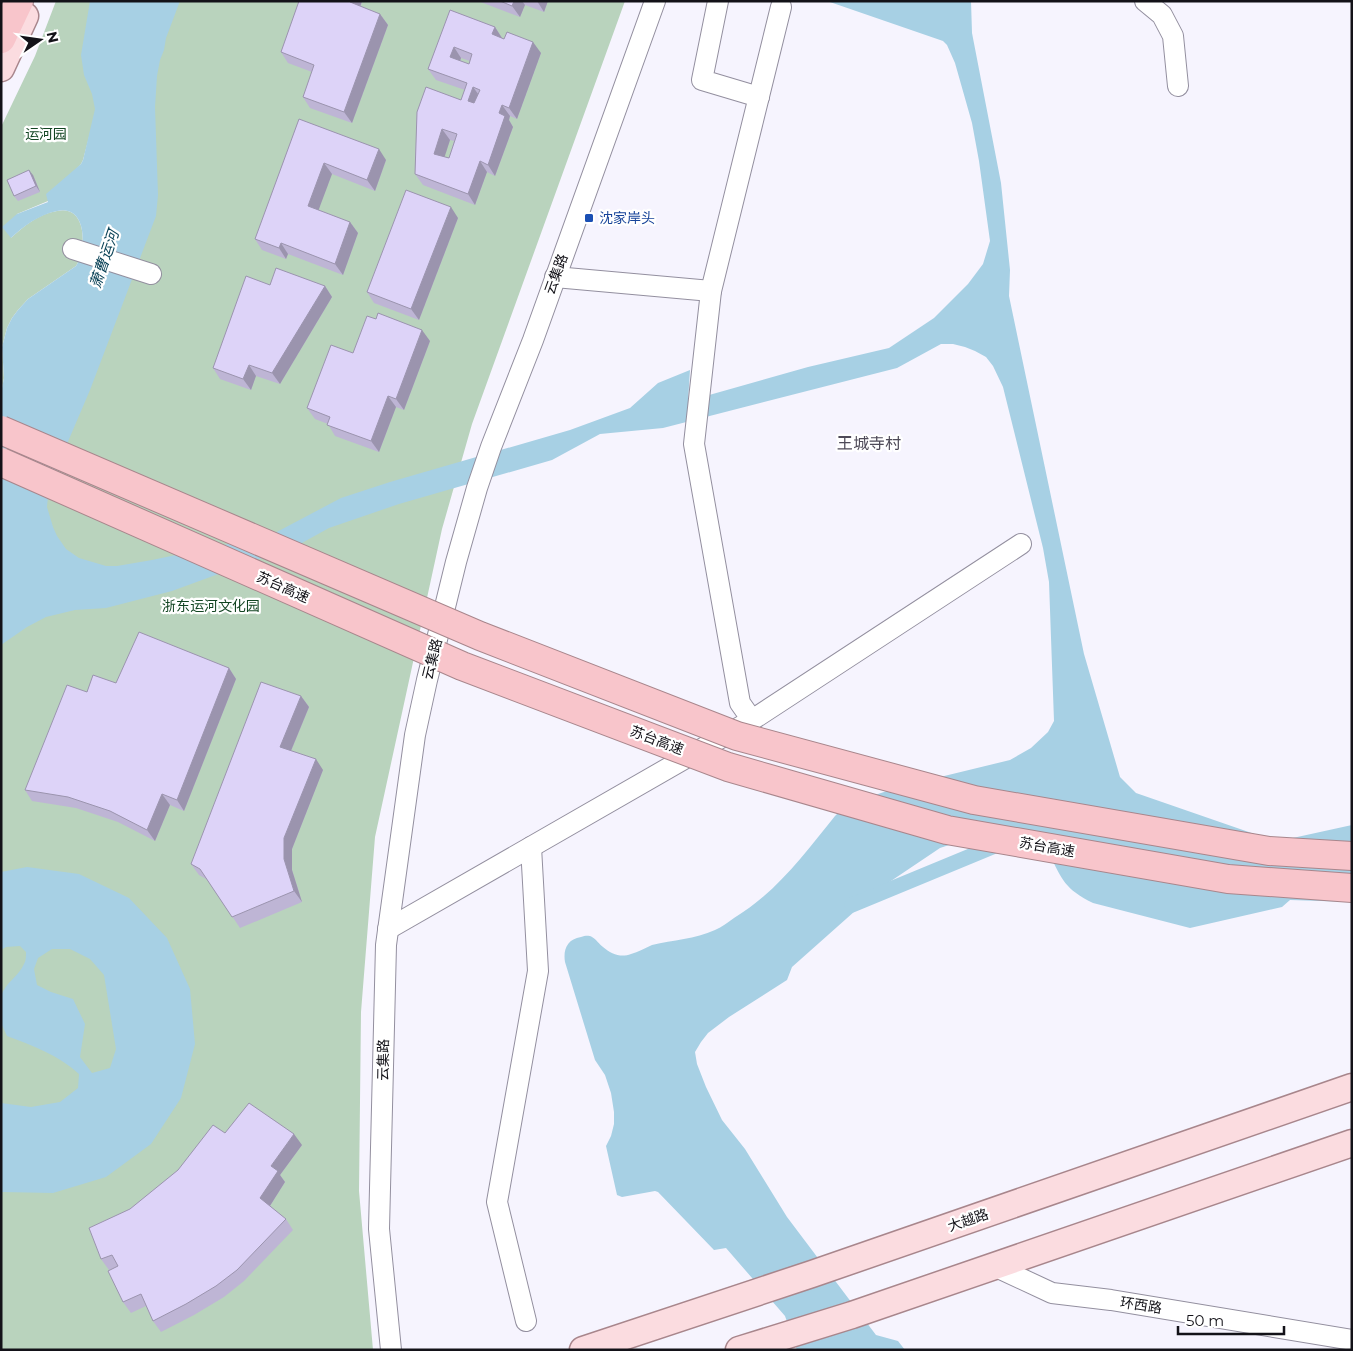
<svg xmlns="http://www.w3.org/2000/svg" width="1353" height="1351" font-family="Montserrat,'Noto Sans SC',sans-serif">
<rect width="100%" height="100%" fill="#f6f4fe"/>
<g fill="#b9d3bd">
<path d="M 56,1 L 96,1 L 98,103 L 83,160 L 81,164 L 48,201 L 17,214 L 11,238 C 24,226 38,214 57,211 C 87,204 87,249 76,266 L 28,299 L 18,310 L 12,318 L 7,328 L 2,347 L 4,378 L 1,393 L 1,127 L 35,56 Z"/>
<polygon points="159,1 625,1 472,424 442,529 375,837 361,1012 359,1191 373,1350 1,1350 1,539"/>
</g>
<g fill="#a7d0e4" fill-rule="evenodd">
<path d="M 90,1 L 180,1 L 166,38 L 164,50 L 160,60 L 157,76 L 155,107 L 158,195 L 156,216 L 90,390 L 49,486 L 47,507 L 53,527 L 57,536 L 66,549 L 79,558 L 106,566 L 117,566 L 152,560 L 271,535 L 341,498 L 390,482 L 570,430 L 630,408 L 658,383 L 690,370 L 688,401 L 808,367 L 889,348 L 934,318 L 968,284 L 983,264 L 990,241 L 979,161 L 972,123 L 955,63 L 947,45 L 943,41 L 827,1 L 971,1 L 972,33 L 1001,183 L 1010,270 L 1009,296 L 1084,654 L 1120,777 L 1136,793 L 1266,838 L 1279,841 L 1352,825 L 1352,902 L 1290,900 L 1282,907 L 1190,928 L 1093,903 C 1065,889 1062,880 1049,853 L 973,837 L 940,848 L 882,887 L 792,967 L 787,980 L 729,1017 L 708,1033 L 701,1042 L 695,1052 L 697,1064 L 706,1087 L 722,1120 L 745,1149 L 787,1217 L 876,1335 L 898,1341 L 905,1350 L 797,1350 L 785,1316 L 726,1248 L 714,1250 L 658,1192 L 655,1191 L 622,1197 L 617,1195 L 606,1146 L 611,1136 L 614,1124 L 614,1112 L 611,1093 L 605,1075 L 595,1060 L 565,962 C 563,950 567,939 581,937 C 585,936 588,935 592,937 C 596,939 599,944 603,947 C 611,954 621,958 631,954 C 638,952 645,948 652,945 C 673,940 695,939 715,930 C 722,927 728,922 734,918 C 777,892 804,854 835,816 L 843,808 L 854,802 L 899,787 L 1010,760 L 1031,748 L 1048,732 L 1054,721 L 1049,582 L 1043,548 L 1003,387 L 993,366 L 986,357 L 975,351 L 965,347 L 953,344 L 941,344 L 897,368 L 663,428 L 600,434 L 552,460 L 399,504 L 329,528 L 300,544 L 172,591 L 106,608 L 75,610 L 46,617 L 27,627 L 1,645 L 1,393 L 4,378 L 2,347 L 7,328 L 12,318 L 18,310 L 28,299 L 76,266 C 87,249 87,204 57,211 C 38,215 24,226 11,238 L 2,227 L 17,214 L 48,202 L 46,194 L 81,164 L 83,160 L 95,109 L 92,94 L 84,75 L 81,55 Z"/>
<path d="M 27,867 L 79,874 L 129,898 L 167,938 L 190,989 L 195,1044 L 181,1098 L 151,1144 L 106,1177 L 53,1193 L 1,1192 L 1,1103 L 31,1107 L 60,1102 L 78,1088 L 79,1074 C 58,1055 34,1046 7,1036 L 1,1023 L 1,996 C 5,983 19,976 24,964 C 26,961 26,956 26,952 L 20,946 L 6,947 L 1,950 L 1,872 ZM 52,949 L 70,949 L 90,959 L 104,975 L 116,1049 L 110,1068 L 92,1073 L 80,1057 L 85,1024 L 73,999 L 51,992 L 37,985 L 34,969 L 38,958 Z"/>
</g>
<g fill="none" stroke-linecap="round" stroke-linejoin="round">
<polyline stroke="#a7d0e4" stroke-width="15" points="852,905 1002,843"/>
<defs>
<g id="minor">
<polyline points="718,1 702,80 759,97"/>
<polyline points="1145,1 1162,15 1173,36 1178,86"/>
<polyline points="73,249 151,274"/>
<polyline points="555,277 711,291"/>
<polyline points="752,720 740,703 694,444 711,291 781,7"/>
<polyline points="388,929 752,720 1021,544"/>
<polyline points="994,1266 1052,1293 1111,1300 1352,1340"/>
<polyline points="526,1321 497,1202 538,971 531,847"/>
<polyline points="391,1350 379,1229 386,945 415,735 427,680 456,562 477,488 491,447 533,340 655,1"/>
</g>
<g id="major">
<polyline points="1,68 25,16"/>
<polyline points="583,1350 812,1274 1352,1087"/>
<polyline points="739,1350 852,1315 1352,1143"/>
</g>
<polyline id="highway" points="1,39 19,1"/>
</defs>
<use href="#minor" stroke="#938f9f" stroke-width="22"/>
<use href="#major" stroke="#a8868c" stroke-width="29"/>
<use href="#highway" stroke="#a8868c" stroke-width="30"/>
<use href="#minor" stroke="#fff" stroke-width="20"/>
<use href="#major" stroke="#fbdce0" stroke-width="26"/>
<use href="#highway" stroke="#f8c5cb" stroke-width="28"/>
<defs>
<g id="highway-bridge">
<polyline points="1,430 480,636 737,736 974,800 1269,851 1352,856"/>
<polyline points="1,462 462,666 728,767 947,830 1228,879 1352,888"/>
</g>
</defs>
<use href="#highway-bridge" stroke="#a8868c" stroke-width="30" stroke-linecap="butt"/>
<use href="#highway-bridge" stroke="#f8c5cb" stroke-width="28"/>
</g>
<g fill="#beb5d5" fill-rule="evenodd">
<polygon points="299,1 362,1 361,6 380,14 388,25 352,123 310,108 303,97 312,72 288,63 281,52"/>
<polygon points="478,1 548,1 544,12 525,5 520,17"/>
<path d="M 450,10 L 495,27 L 502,38 L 541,53 L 517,119 L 510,116 L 509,120 L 513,127 L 495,176 L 487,172 L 475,205 L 423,185 L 415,174 L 417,112 L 461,100 L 465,90 L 436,80 L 428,69 ZM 461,58 L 470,61 L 469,64 L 460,61 ZM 450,140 L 454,141 L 449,158 L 444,157 Z"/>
<polygon points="299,119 386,160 375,191 332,174 318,210 350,222 358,233 343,275 288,254 286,259 262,250 255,239"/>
<polygon points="33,175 40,192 18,201 14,196"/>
<polygon points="458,218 419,320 374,303 367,292"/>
<polygon points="270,285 325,286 332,297 280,384 256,376 251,390 220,379 213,368"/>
<polygon points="430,341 404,410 396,407 379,452 335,436 328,424 315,419 307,408 353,353"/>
<polygon points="229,668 236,679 184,811 170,805 155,841 118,822 76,808 32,801 25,790 87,692 116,683"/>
<polygon points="301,696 309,707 291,751 323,770 292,849 292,870 302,902 240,928 208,880 199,875 191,864"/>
<polygon points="225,1133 302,1145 280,1175 285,1182 270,1206 286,1219 293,1230 244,1281 224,1297 194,1315 161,1332 153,1321 146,1306 131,1313 123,1302 113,1269 109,1270 101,1259 130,1209"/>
</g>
<g fill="#9b94ae">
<polygon points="351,1 362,1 358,13 350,2"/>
<polygon points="514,1 522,1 525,5 520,17 512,6"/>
<polygon points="537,1 548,1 544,12"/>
<polygon points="380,14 388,25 352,123 344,112"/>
<polygon points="495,27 502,38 499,45 492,34"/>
<polygon points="533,42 541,53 517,119 509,108"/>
<polygon points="454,47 461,58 458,68 450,57"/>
<polygon points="473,87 481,98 475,112 468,101"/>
<polygon points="502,105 510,116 509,120 513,127 495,176 488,165 499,113"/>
<polygon points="442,129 450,140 442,165 434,154"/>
<polygon points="379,149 386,160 375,191 367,180"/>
<polygon points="480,161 487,172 475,205 468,194"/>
<polygon points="324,163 332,174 316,217 308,206"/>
<polygon points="29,170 33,175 40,192 36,186"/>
<polygon points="451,207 458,218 419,320 411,309"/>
<polygon points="350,222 358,233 343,275 335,264"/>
<polygon points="281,243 288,254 286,259 279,248"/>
<polygon points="325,286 332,297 280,384 272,373"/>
<polygon points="422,330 430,341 404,410 396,399"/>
<polygon points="249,365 256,376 251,390 243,379"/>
<polygon points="388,396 396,407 379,452 371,441"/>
<polygon points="229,668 236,679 184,811 177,800"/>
<polygon points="301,696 309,707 288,758 280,747"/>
<polygon points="316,759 323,770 292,849 292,870 302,902 294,891 284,859 284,838"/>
<polygon points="162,794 170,805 155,841 147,830"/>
<polygon points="294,1134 302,1145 280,1175 285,1182 268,1209 260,1198 271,1166"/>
</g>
<g fill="#ddd3f8" stroke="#9b94ae" fill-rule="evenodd">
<polygon points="299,1 351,1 350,2 380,14 344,112 303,97 314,65 281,52"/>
<polygon points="500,1 514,1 512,6"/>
<path d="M 450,10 L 495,27 L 492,34 L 504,39 L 507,32 L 533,42 L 509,108 L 502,105 L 499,113 L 505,116 L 488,165 L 480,161 L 468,194 L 415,174 L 417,112 L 426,87 L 461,100 L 467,83 L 428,69 ZM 454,47 L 472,54 L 469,64 L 450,57 ZM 473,87 L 480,90 L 474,103 L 468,101 ZM 442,129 L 457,134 L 449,158 L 434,154 Z"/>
<polygon points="299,119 379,149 367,180 324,163 308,206 350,222 335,264 281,243 279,248 255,239"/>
<polygon points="29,170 36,186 14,196 7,180"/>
<polygon points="406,190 451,207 411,309 367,292"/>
<polygon points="276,268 325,286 272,373 249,365 243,379 213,368 246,276 270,285"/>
<polygon points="378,313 422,330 396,399 388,396 371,441 327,425 330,417 307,408 331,345 353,353 367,316 376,319"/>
<polygon points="139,632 229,668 177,800 162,794 147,830 110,811 68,797 25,790 67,685 87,692 93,675 116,683"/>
<polygon points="261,682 301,696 280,747 316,759 284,838 284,859 294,891 232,917 200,869 191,864"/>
<polygon points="249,1103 294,1134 271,1166 278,1171 260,1198 286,1219 237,1270 216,1286 186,1304 153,1321 141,1294 123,1302 108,1271 118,1266 112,1255 101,1259 89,1228 130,1209 178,1170 213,1125 225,1133"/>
</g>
<rect fill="#1a4fb4" stroke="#fff" stroke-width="2" x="584" y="213" width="10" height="10" rx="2.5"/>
<g text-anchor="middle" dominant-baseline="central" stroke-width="4.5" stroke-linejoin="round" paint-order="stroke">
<g font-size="14" fill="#114421" stroke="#fff">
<text x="46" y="134">运河园</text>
<text x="211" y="606">浙东运河文化园</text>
</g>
<g font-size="14" fill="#164399" stroke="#fff" text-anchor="start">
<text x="599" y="218">沈家岸头</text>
</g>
<g font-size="14" fill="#131218" stroke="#fff">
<text transform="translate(556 274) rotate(-70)">云集路</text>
<text transform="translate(283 587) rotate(24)">苏台高速</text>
<text transform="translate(432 659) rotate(-76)">云集路</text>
<text transform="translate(657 740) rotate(21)">苏台高速</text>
<text transform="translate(1047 847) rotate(10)">苏台高速</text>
<text transform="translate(383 1060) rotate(-89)">云集路</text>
<text transform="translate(968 1220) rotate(-19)">大越路</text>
<text transform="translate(1141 1305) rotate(9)">环西路</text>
</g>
<g font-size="15" font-style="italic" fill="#063f54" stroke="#fff">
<text transform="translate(104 259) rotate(-71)">萧曹运河</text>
</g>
<g font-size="16" fill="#4e4a58" stroke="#fff">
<text x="869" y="443">王城寺村</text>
</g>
</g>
<rect width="1353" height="1351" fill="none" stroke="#131218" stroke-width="5"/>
<g transform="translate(40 40) rotate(77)" stroke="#ffffff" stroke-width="4" paint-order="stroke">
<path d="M0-4L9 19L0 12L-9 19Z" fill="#131218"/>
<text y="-8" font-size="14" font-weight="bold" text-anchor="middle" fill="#131218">N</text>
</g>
<path d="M1178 1326v8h106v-8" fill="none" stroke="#131218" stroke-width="2.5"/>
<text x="1186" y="1326" font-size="15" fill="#131218" stroke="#ffffff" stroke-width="4" paint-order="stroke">50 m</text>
</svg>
